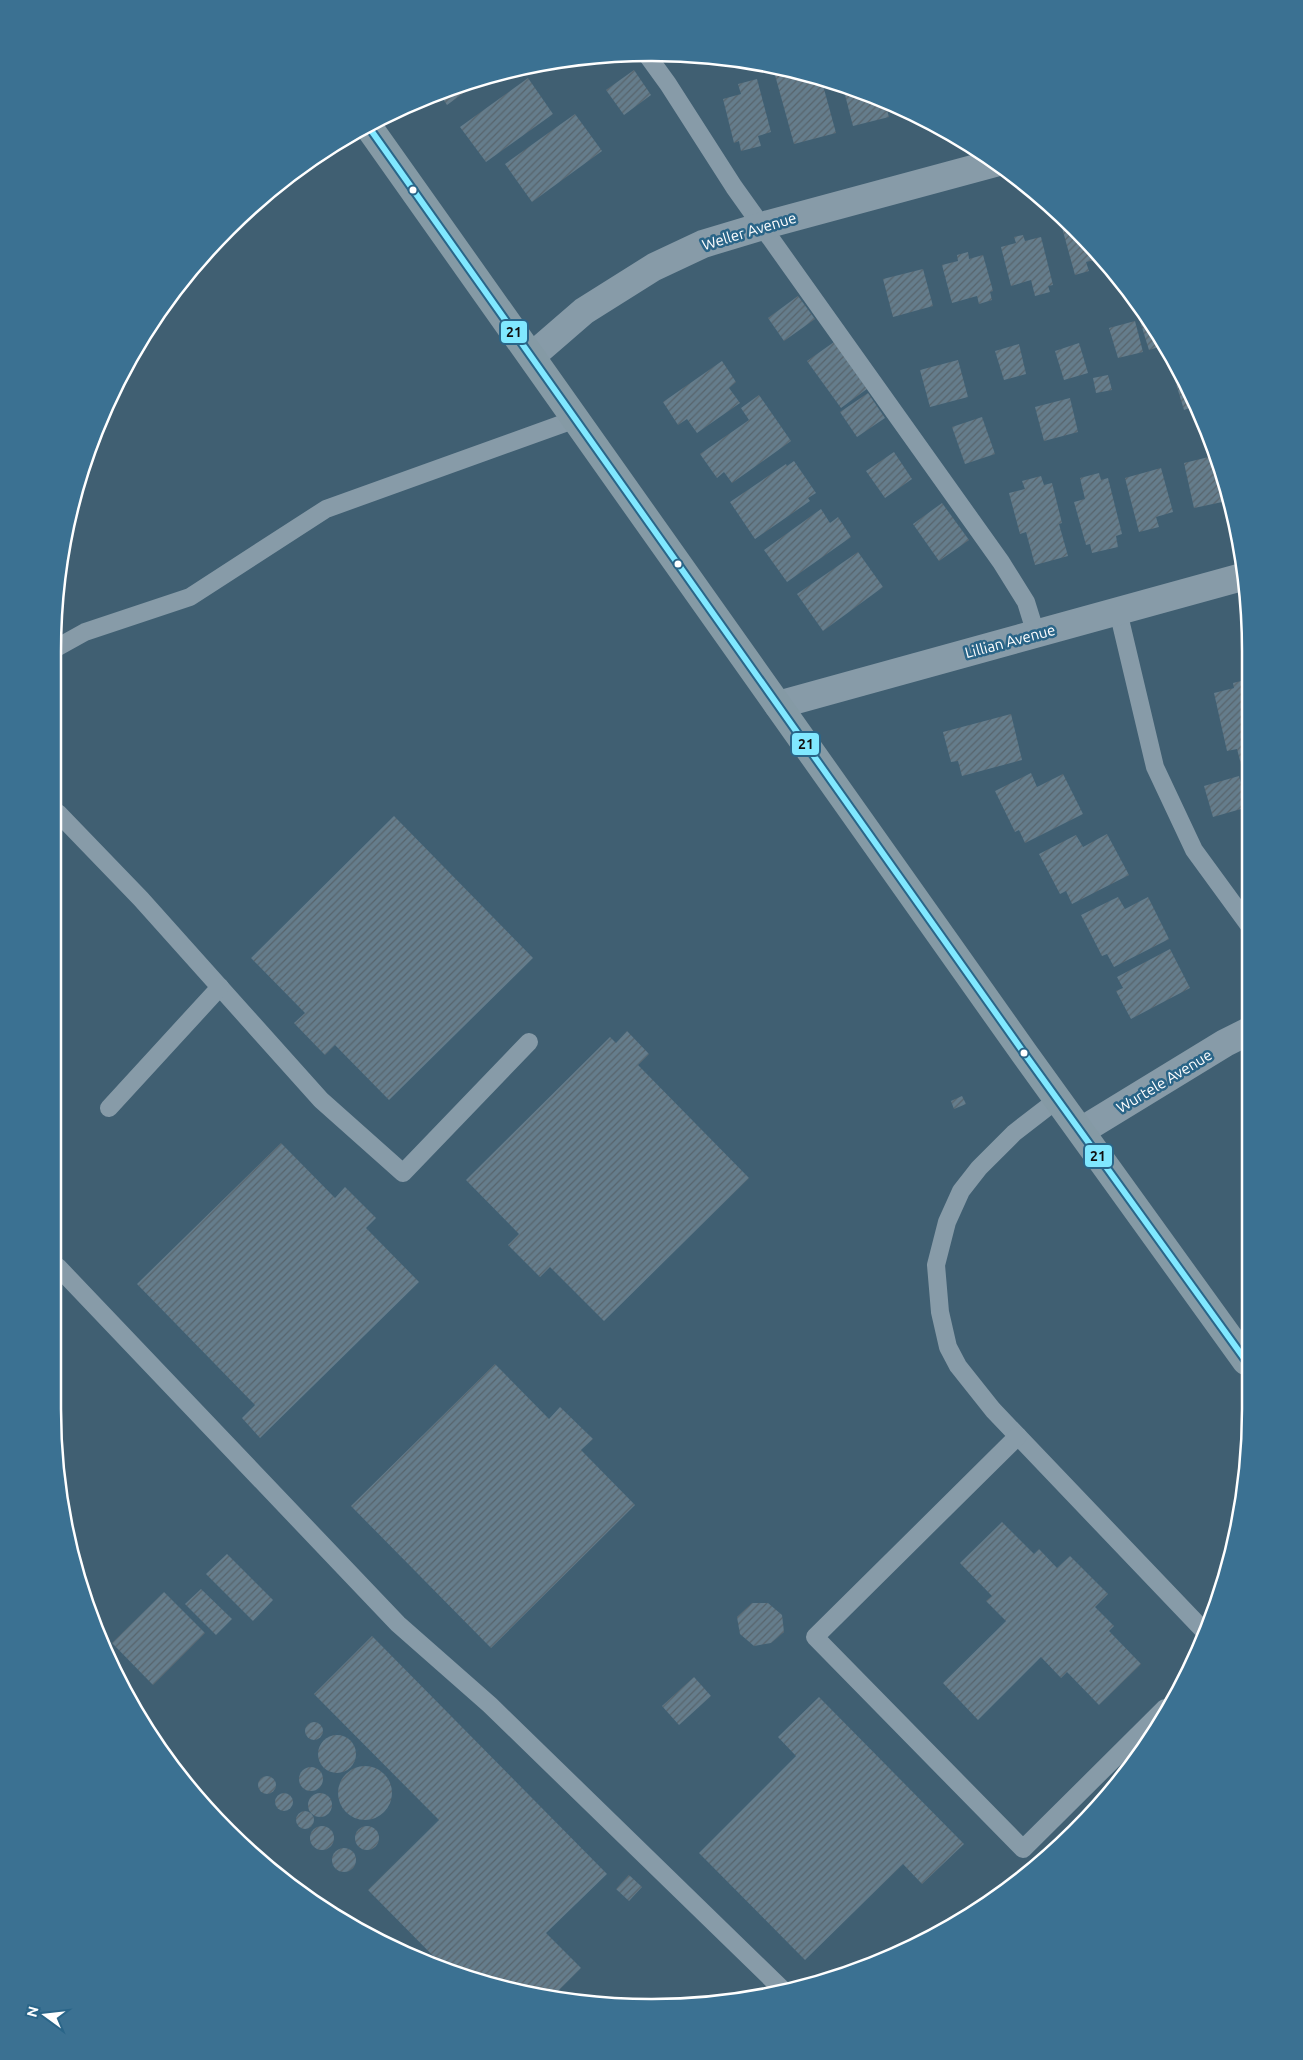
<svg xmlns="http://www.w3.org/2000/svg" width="1303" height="2060" font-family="Ubuntu,sans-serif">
<defs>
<pattern id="building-hatch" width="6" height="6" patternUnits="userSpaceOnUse" patternTransform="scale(1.25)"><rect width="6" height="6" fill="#657d8c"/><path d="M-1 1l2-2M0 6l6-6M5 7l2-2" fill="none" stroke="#58646c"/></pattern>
</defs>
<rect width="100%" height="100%" fill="#405f72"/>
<g fill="url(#building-hatch)">
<polygon points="634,70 651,95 624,115 606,90"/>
<polygon points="792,71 807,73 821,78 836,133 794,144 775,75"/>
<polygon points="484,78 447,105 439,93 459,84"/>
<polygon points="528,78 553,114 486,162 460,127"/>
<polygon points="757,79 771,132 758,136 761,146 741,151 739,141 734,143 723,99 741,94 738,84"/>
<polygon points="843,87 885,103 889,117 853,126"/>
<polygon points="898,108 915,114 901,117"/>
<polygon points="575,114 602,151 532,202 505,164"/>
<polygon points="1066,223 1103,258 1086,262 1089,271 1075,275 1061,224"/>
<polygon points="1023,235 1025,241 1041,237 1053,285 1048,286 1050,292 1035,296 1031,280 1011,286 1001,247 1016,243 1014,237"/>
<polygon points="968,252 969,259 983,255 993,291 990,292 992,300 979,304 977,296 952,303 942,265 958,261 957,255"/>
<polygon points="923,269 933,306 893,317 883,279"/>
<polygon points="798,296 815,319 784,341 768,318"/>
<polygon points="1147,319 1165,345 1149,350 1140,321"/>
<polygon points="1135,321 1143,352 1118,358 1109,328"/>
<polygon points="834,342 867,389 841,408 807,361"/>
<polygon points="1079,343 1088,373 1064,380 1055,351"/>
<polygon points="1019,344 1026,374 1004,380 995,351"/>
<polygon points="958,360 968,397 930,407 920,370"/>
<polygon points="722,361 736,382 729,388 740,403 697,433 687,419 678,425 663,402"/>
<polygon points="1179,372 1195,406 1184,410 1173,374"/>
<polygon points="1108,375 1112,390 1096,393 1093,378"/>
<polygon points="868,393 885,418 857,437 840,412"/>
<polygon points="759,395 791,441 732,483 724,472 717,478 700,454 749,420 741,408"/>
<polygon points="1070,398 1078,432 1044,441 1035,407"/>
<polygon points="982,417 995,454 965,464 952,427"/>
<polygon points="894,452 912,479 885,498 866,471"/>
<polygon points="1217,455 1227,501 1194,508 1184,463"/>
<polygon points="794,461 816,493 808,498 810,501 755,539 730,502 786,464 787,466"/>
<polygon points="1161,468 1173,512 1156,517 1159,527 1139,532 1125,478"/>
<polygon points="1099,473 1101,480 1108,478 1122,534 1116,536 1118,547 1092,553 1090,544 1086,545 1074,502 1085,499 1080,478"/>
<polygon points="1041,476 1044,485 1052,483 1062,523 1059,524 1068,556 1035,565 1026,532 1020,534 1009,493 1025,489 1022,481"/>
<polygon points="942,503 969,540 939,561 913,524"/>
<polygon points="821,509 830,523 838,517 851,537 787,582 764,550"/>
<polygon points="858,552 883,587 823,631 797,594"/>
<polygon points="1249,679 1249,766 1242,768 1237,749 1227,751 1214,693 1234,688 1233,683"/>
<polygon points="1011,714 1022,760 962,776 958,761 951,762 943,732"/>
<polygon points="1031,773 1037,787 1063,774 1083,814 1025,843 1019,830 1015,832 995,791"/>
<polygon points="1239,776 1248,807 1213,817 1204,786"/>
<polygon points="394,816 533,958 389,1100 335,1045 325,1055 294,1023 305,1013 251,958"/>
<polygon points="1107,834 1129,875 1072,904 1066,891 1060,894 1039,854 1076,835 1083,847"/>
<polygon points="1118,897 1125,909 1148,897 1169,939 1114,967 1107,954 1102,956 1081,915"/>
<polygon points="1170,949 1190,988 1131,1019 1116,991 1123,988 1117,977"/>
<polygon points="627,1031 649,1054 638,1065 749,1178 604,1321 550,1267 540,1277 508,1245 519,1234 466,1180 610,1037 616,1043"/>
<polygon points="962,1096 966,1104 954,1109 951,1101"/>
<polygon points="281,1143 335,1198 345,1187 376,1218 366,1228 419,1282 260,1438 242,1418 255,1405 137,1284"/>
<polygon points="495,1364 549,1419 560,1407 593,1439 581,1450 635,1505 491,1648 351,1506"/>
<polygon points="1002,1522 1034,1554 1039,1549 1057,1568 1070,1556 1108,1594 1095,1607 1114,1626 1109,1631 1141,1664 1099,1705 1067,1672 1061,1678 1041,1657 978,1720 943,1683 1006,1621 986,1601 992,1596 960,1563"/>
<polygon points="227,1554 273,1600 253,1621 206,1574"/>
<polygon points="201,1589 232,1619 216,1635 185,1604"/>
<polygon points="164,1592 205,1633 153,1685 112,1643"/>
<polygon points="752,1603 768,1603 782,1615 784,1632 771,1643 754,1646 740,1634 737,1617"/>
<polygon points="372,1636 607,1874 546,1933 581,1968 551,1998 535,1996 448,1971 368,1890 439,1820 314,1694"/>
<polygon points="694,1677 711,1696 679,1725 662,1706"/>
<polygon points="819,1697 964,1844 922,1884 903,1864 805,1960 699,1853 796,1756 778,1737"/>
<circle cx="314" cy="1731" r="9"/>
<circle cx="337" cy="1754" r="19"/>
<circle cx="365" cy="1793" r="27"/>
<circle cx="311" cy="1779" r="12"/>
<circle cx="267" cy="1785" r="9"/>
<circle cx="320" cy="1805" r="12"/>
<circle cx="284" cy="1802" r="9"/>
<circle cx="305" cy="1820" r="9"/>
<circle cx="322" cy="1838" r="12"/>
<circle cx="367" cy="1838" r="12"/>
<circle cx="344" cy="1860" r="12"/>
<polygon points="629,1875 642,1887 629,1901 616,1889"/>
</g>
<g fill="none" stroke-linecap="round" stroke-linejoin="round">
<g stroke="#879ba8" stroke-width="18">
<polyline points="647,55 668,84 734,187 1001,562 1026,602 1036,634"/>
<polyline points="1118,611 1155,767 1194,850 1248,924"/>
<polyline points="58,647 85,632 190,597 326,509 576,419"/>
<polyline points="58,813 141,899 321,1100 403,1173 529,1042"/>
<polyline points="1058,1099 1014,1133 979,1168 961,1191 947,1222 936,1265 940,1312 948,1347 958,1366 993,1410 1206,1633"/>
<polyline points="109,1108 220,987"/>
<polyline points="58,1267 398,1624 490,1705 783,1990"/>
<polyline points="1018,1436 815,1637 1023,1849 1165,1708"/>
</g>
<g stroke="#879ba8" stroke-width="28">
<polyline points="532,356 584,311 654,267 703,244 769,224 995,163"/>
<polyline points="778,705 1242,577"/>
<polyline points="1081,1131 1225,1043 1247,1032"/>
</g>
<polyline stroke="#859aa5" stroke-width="28" points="368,126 1024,1053 1246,1361"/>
<defs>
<polyline id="bus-1" points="368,126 1024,1053 1246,1361"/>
</defs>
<use href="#bus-1" stroke="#2a6588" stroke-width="10"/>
<use href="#bus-1" stroke="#80e8ff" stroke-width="6"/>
</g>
<g fill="#fff" stroke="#2a6588" stroke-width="2">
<circle cx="413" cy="190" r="4.5"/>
<circle cx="678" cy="564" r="4.5"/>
<circle cx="1024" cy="1053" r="4.5"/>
</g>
<g text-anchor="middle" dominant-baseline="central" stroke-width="5" stroke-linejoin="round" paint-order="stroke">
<g font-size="15" fill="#fff" stroke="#2a6588">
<text transform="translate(749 231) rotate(-17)">Weller Avenue</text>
<text transform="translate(1010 641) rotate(-15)">Lillian Avenue</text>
<text transform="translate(1164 1081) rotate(-31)">Wurtele Avenue</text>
</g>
</g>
<path d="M0 0H1303V2060H0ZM651 61H652A590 590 0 0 1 1242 651V1409A590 590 0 0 1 652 1999H651A590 590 0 0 1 61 1409V651A590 590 0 0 1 651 61Z" fill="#3b7192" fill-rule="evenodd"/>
<path fill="none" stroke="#fff" stroke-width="2.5" d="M651 61H652A590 590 0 0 1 1242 651V1409A590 590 0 0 1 652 1999H651A590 590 0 0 1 61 1409V651A590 590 0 0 1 651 61Z"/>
<g stroke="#2a6588" stroke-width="2">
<rect x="500" y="320" width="28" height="24" rx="5" fill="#80e8ff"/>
<rect x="791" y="732" width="29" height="24" rx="5" fill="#80e8ff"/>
<rect x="1084" y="1144" width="29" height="24" rx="5" fill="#80e8ff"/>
</g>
<g font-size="14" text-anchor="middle" font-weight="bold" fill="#111">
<text x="514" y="337">21</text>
<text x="806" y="749">21</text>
<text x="1098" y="1161">21</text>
</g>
<g transform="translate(45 2015) rotate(285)" stroke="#2a6588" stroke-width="4" paint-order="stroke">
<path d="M0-4L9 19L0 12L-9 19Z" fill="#ffffff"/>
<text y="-8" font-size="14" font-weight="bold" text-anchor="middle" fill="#ffffff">N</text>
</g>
</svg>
